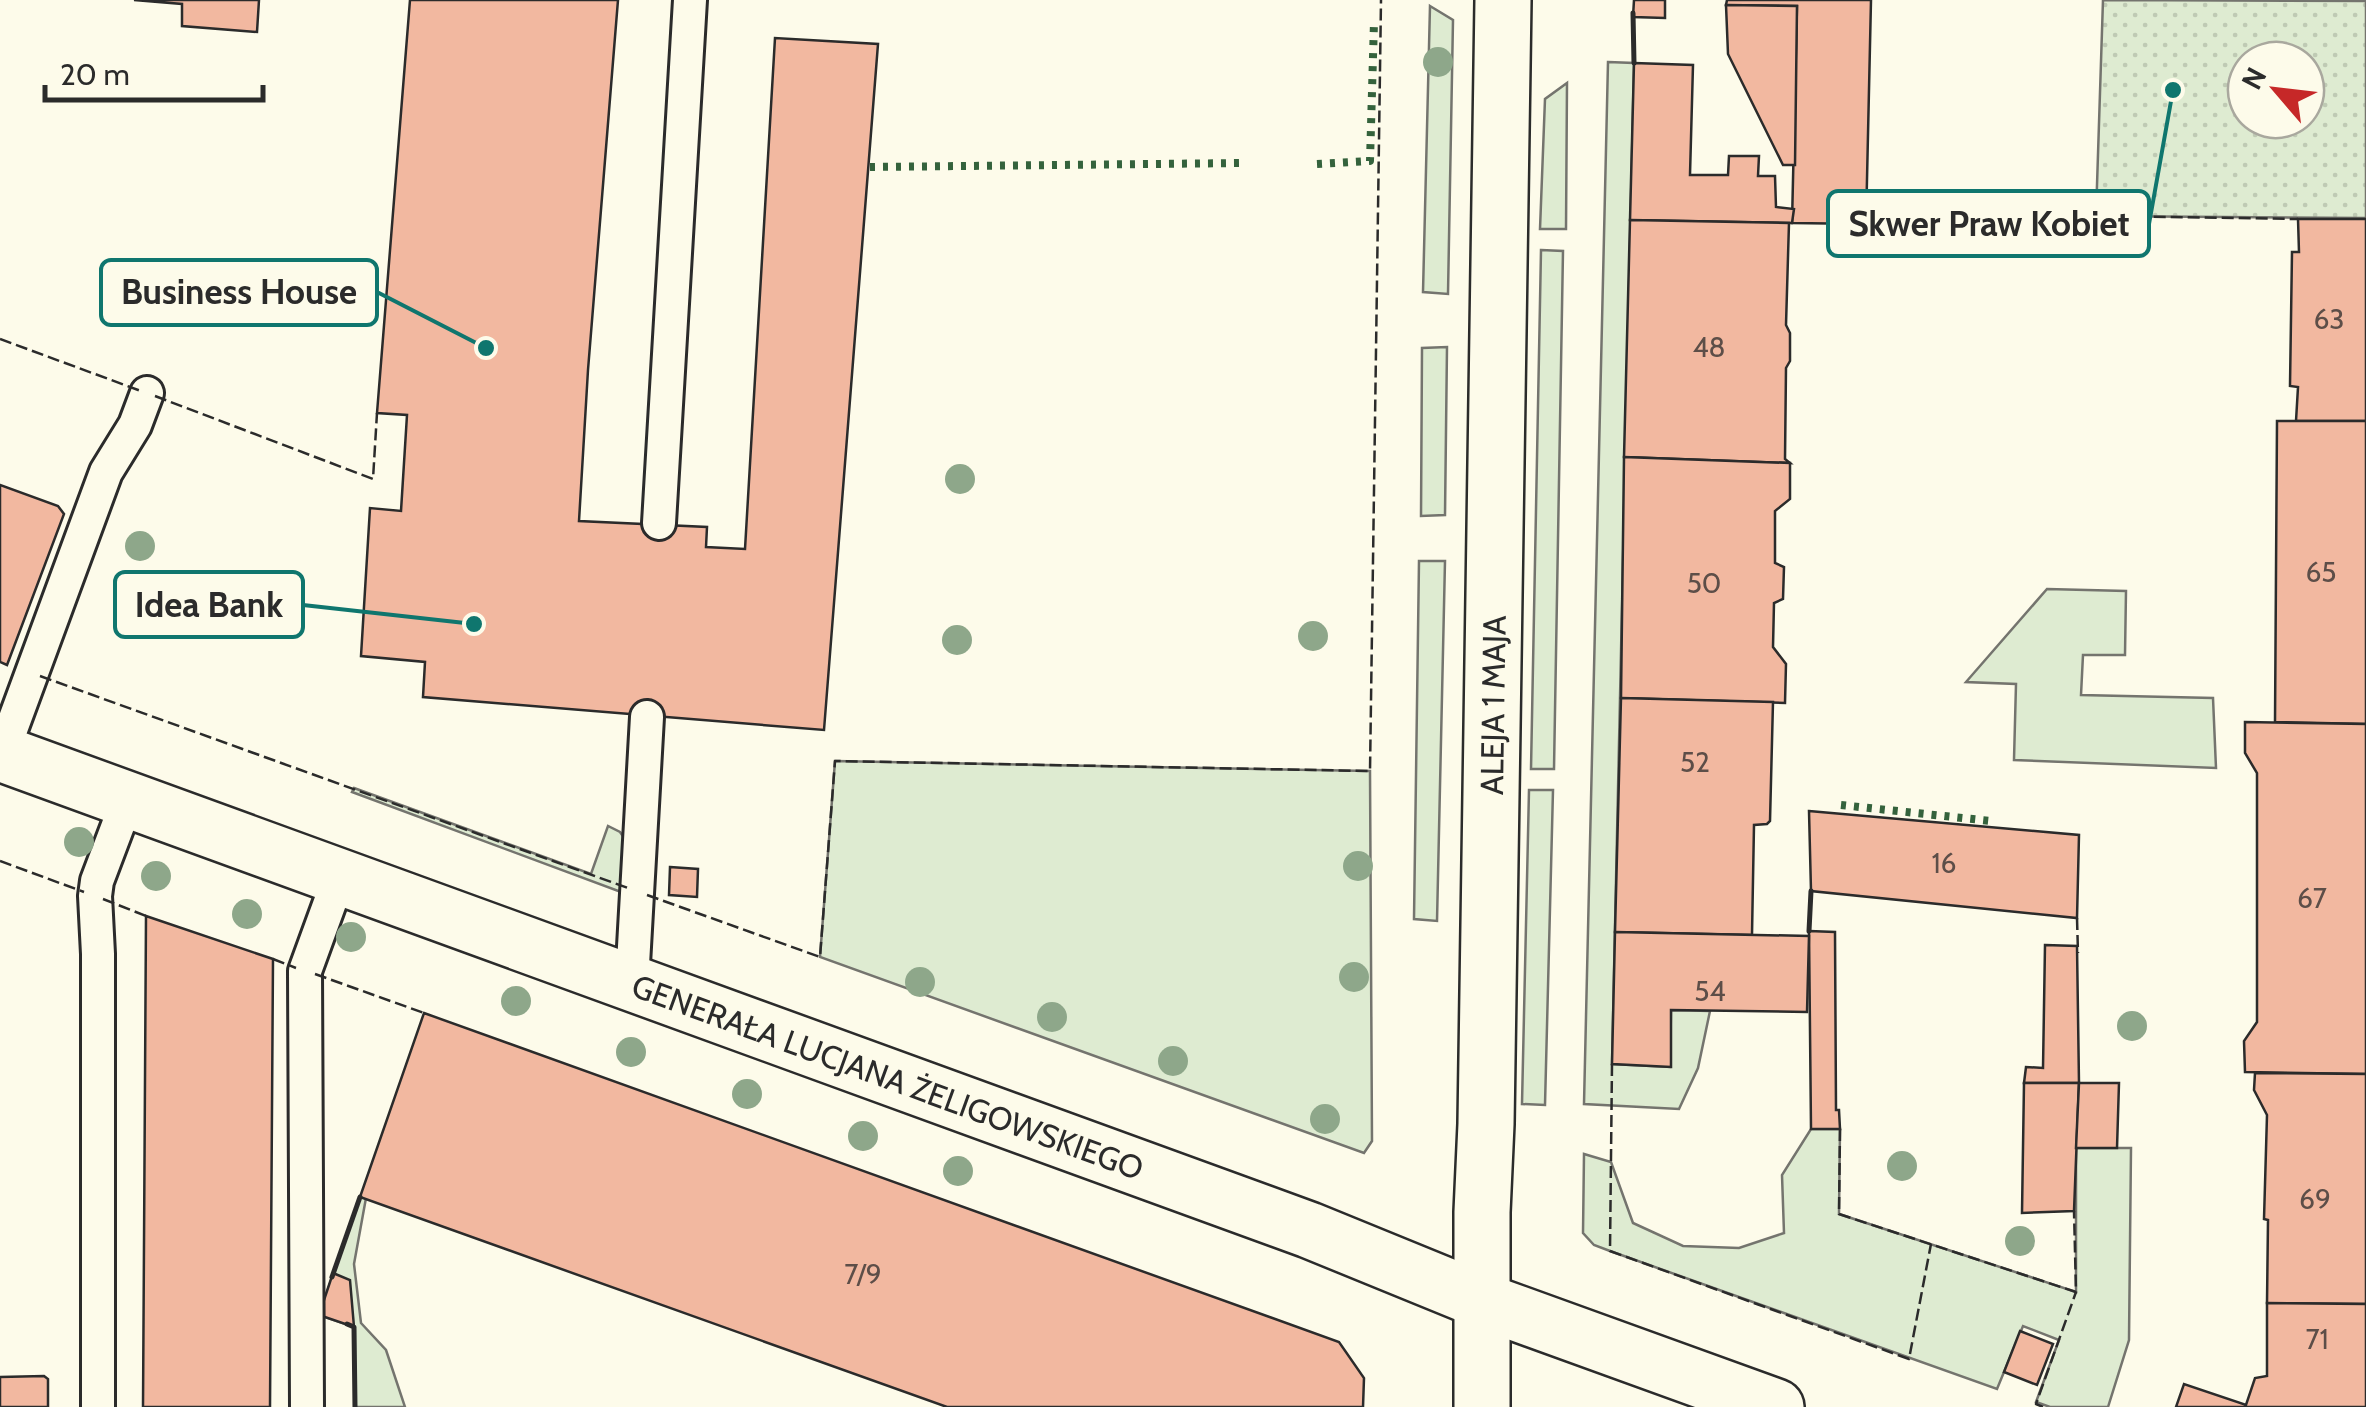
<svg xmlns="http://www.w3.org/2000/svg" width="2366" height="1407" font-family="Cabin,sans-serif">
<defs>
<pattern id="park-dots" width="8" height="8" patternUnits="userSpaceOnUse" patternTransform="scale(2.5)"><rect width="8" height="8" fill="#deebd1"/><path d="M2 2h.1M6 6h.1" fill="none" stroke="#bfcab4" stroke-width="1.8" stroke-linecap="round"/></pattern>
</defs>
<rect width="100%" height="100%" fill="#fdfbea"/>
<g fill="#deebd1" stroke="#74746e" stroke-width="2.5">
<polygon points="1430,6 1453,20 1448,294 1423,292"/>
<path d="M 1608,62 L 1634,63 C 1626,398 1620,727 1612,1064 L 1670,1067 L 1671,1010 L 1710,1011 L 1698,1068 L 1679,1109 L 1584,1104 Z"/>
<polygon points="1567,83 1566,229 1540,229 1545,99"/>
<polygon points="1541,250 1563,251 1554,769 1531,769"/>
<polygon points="1447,347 1445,515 1421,516 1422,348"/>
<polygon points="1419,561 1445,561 1437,921 1414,919"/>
<polygon points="2047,589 2126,591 2125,655 2083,655 2081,695 2213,698 2216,768 2014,760 2016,684 1966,682"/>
<polygon points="835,761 1370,771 1372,1141 1364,1153 820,957"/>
<polygon points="354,788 591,874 608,826 620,832 627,842 621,892 352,792"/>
<polygon points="1529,790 1553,790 1545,1105 1522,1104"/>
<polygon points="1811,1129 1840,1129 1839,1214 2076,1292 2076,1148 2131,1148 2129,1340 2108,1407 2050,1407 2036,1402 2059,1340 2023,1326 1997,1389 1610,1251 1594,1245 1583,1233 1584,1154 1611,1162 1633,1223 1683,1246 1739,1248 1784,1233 1782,1175"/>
<polygon points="360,1197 366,1198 354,1264 361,1323 386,1350 405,1407 355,1407 354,1327 319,1315"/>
</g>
<path fill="url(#park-dots)" stroke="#74746e" stroke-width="2.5" fill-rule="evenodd" d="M 2103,0 L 2366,1 L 2366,218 L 2096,216 ZM 2306,60 L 2306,120 L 2246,120 L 2246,60 Z"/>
<g fill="#f2b8a0" stroke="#2b2b2b" stroke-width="2.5">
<polygon points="134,0 259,0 257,32 182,26 182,4"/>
<polygon points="410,0 618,0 588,370 579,521 707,527 706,547 745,549 775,38 878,44 824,730 423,697 425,662 361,656 370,508 401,511 407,415 377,413"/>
<polygon points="1634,0 1665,0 1665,18 1633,17"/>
<polygon points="1727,0 1871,0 1866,224 1792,223 1797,6 1726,5"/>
<polygon points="1726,5 1797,6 1795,165 1783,165 1728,54"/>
<polygon points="1634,63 1693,65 1690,175 1728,175 1729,156 1759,156 1758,176 1775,176 1776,207 1794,209 1792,223 1630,220"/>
<polygon points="2298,219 2366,219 2366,421 2296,421 2298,387 2290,386 2292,252 2299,252"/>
<polygon points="1630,220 1789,223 1786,325 1790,333 1790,361 1786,368 1785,459 1790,463 1624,457"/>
<polygon points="2277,421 2366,421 2366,724 2275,722"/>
<polygon points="1624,457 1790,463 1790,499 1775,511 1775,563 1784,567 1783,599 1774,603 1773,647 1786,664 1785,703 1621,698"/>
<polygon points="0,485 58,506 64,514 7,665 0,662"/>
<polygon points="1621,698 1773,702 1770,821 1767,824 1754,825 1752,935 1615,932"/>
<polygon points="2245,722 2366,724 2366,1074 2245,1072 2244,1041 2257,1022 2257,773 2245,753"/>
<polygon points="1809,811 2079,835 2077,918 1811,891"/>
<polygon points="670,867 698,869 697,897 669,895"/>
<polygon points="146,916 273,959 270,1407 143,1407"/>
<polygon points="1809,931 1835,932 1836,1110 1839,1110 1840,1129 1811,1129"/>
<polygon points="1615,932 1809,936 1807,1012 1671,1010 1671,1067 1612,1064"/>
<polygon points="2045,945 2077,946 2079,1083 2024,1083 2026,1067 2043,1068"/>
<polygon points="424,1013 1339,1342 1364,1378 1363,1407 947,1407 360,1197"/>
<polygon points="2255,1073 2366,1074 2366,1304 2267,1303 2268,1220 2264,1219 2267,1115 2254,1090"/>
<polygon points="2024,1083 2079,1083 2074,1211 2022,1213"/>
<polygon points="2079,1083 2119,1083 2117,1148 2076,1148"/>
<polygon points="333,1273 350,1280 354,1327 319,1315"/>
<polygon points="2267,1303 2366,1304 2366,1407 2176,1407 2184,1384 2246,1405 2255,1378 2267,1376"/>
<polygon points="2020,1331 2053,1344 2037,1385 2004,1372"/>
<polygon points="44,1376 48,1379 48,1407 0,1407 0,1377"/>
</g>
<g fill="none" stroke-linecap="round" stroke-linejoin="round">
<defs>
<g id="lane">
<polyline points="659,523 690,0"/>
<polyline points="2,754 106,472 135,425 147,393"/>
<polyline points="632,982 647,717"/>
<polyline points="98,1407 98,954 95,896 97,881 128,799"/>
<polyline points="307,1407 305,971 340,875"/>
</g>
<g id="secondary">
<path id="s1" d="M 0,753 L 1309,1230 L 1483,1301 L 1776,1407"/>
<path id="s2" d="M 1482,1407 L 1482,1212 L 1486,1124 L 1503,0"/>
</g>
</defs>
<use href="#lane" stroke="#2b2b2b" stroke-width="38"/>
<use href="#secondary" stroke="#2b2b2b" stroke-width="60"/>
<use href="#lane" stroke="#fdfbea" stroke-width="32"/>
<use href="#secondary" stroke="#fdfbea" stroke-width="55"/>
<g stroke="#34623c" stroke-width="8" stroke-dasharray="5 8" stroke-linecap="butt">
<polyline points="1317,164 1370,161 1374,22"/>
<polyline points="870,167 1244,163"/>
<polyline points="1841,805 1991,821"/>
</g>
<g stroke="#2b2b2b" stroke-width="2.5" stroke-dasharray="12 5" stroke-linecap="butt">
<polyline points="1866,224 2095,235 2096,216 2298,219"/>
<polyline points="0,339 141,391"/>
<polyline points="155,396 373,479 377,413"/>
<polyline points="40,676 628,888"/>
<polyline points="0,861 84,892"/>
<polyline points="647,895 820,957 835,761 1370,771 1381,0"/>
<polyline points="103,899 146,916"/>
<polyline points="2077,918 2078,953"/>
<polyline points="273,959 296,968"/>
<polyline points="315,974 424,1013"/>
<polyline points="1612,1064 1610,1251 1909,1359 1931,1244"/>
<polyline points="1840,1129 1839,1214 2076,1292 2074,1211"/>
<polyline points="2043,1407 2036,1404 2076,1292"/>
</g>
<g stroke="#2b2b2b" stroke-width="5">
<polyline points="1633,13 1634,63"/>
<polyline points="1809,931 1811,891"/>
<polyline points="332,1277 360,1197"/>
<polyline points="347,1324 354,1327 355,1407"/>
</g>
</g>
<g fill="#8ea78a">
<circle cx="1438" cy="62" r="15"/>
<circle cx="960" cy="479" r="15"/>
<circle cx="140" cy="546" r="15"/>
<circle cx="1313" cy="636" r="15"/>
<circle cx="957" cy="640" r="15"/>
<circle cx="79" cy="842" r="15"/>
<circle cx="1358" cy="866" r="15"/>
<circle cx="156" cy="876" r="15"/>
<circle cx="247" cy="914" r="15"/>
<circle cx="351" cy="937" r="15"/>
<circle cx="1354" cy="977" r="15"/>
<circle cx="920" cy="982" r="15"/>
<circle cx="516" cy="1001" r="15"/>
<circle cx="1052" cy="1017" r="15"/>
<circle cx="2132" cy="1026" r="15"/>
<circle cx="631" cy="1052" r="15"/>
<circle cx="1173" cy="1061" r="15"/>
<circle cx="747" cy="1094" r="15"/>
<circle cx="1325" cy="1119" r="15"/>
<circle cx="863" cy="1136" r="15"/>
<circle cx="1902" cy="1166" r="15"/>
<circle cx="958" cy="1171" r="15"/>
<circle cx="2020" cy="1241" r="15"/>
</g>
<g text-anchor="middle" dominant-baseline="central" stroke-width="8" stroke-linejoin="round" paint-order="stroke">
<g font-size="28" fill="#5d4e48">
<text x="2329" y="319">63</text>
<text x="1709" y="347">48</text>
<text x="2321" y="572">65</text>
<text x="1704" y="583">50</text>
<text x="1695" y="762">52</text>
<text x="1944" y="863">16</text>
<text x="2312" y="898">67</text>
<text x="1710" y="991">54</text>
<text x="2315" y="1199">69</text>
<text x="863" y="1274">7/9</text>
<text x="2317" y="1339">71</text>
</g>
<g font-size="32" fill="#2b2b2b" stroke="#fdfbea">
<text stroke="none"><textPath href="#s2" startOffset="702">ALEJA 1 MAJA</textPath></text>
<text stroke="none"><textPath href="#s1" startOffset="945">GENERAŁA LUCJANA ŻELIGOWSKIEGO</textPath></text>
</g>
</g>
<path fill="none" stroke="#0f766e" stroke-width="4" d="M2173 90L2149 224M486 348L377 292M474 624L303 605"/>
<g fill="#0f766e" stroke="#fdfbea" stroke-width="4">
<circle cx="2173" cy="90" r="10"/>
<circle cx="486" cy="348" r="10"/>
<circle cx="474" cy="624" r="10"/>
</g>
<g fill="#fdfbea" stroke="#0f766e" stroke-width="4">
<rect x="1828" y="191" width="321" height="65" rx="10"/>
<rect x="101" y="260" width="276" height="65" rx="10"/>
<rect x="115" y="572" width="188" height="65" rx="10"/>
</g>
<g font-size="35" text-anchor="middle" font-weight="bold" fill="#2b2b2b">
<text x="1989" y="236">Skwer Praw Kobiet</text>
<text x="239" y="304">Business House</text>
<text x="209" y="617">Idea Bank</text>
</g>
<g transform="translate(2276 90) rotate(298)"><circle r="48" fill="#fdfbea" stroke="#a9a89e" stroke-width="2.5"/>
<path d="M0-8L18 38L0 25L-18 38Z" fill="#c62828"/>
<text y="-15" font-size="28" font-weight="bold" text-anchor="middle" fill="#2b2b2b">N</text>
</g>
<path d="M45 85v15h218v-15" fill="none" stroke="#2b2b2b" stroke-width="5"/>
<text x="60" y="85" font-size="30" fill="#2b2b2b" stroke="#fdfbea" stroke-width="8" paint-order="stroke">20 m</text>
</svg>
